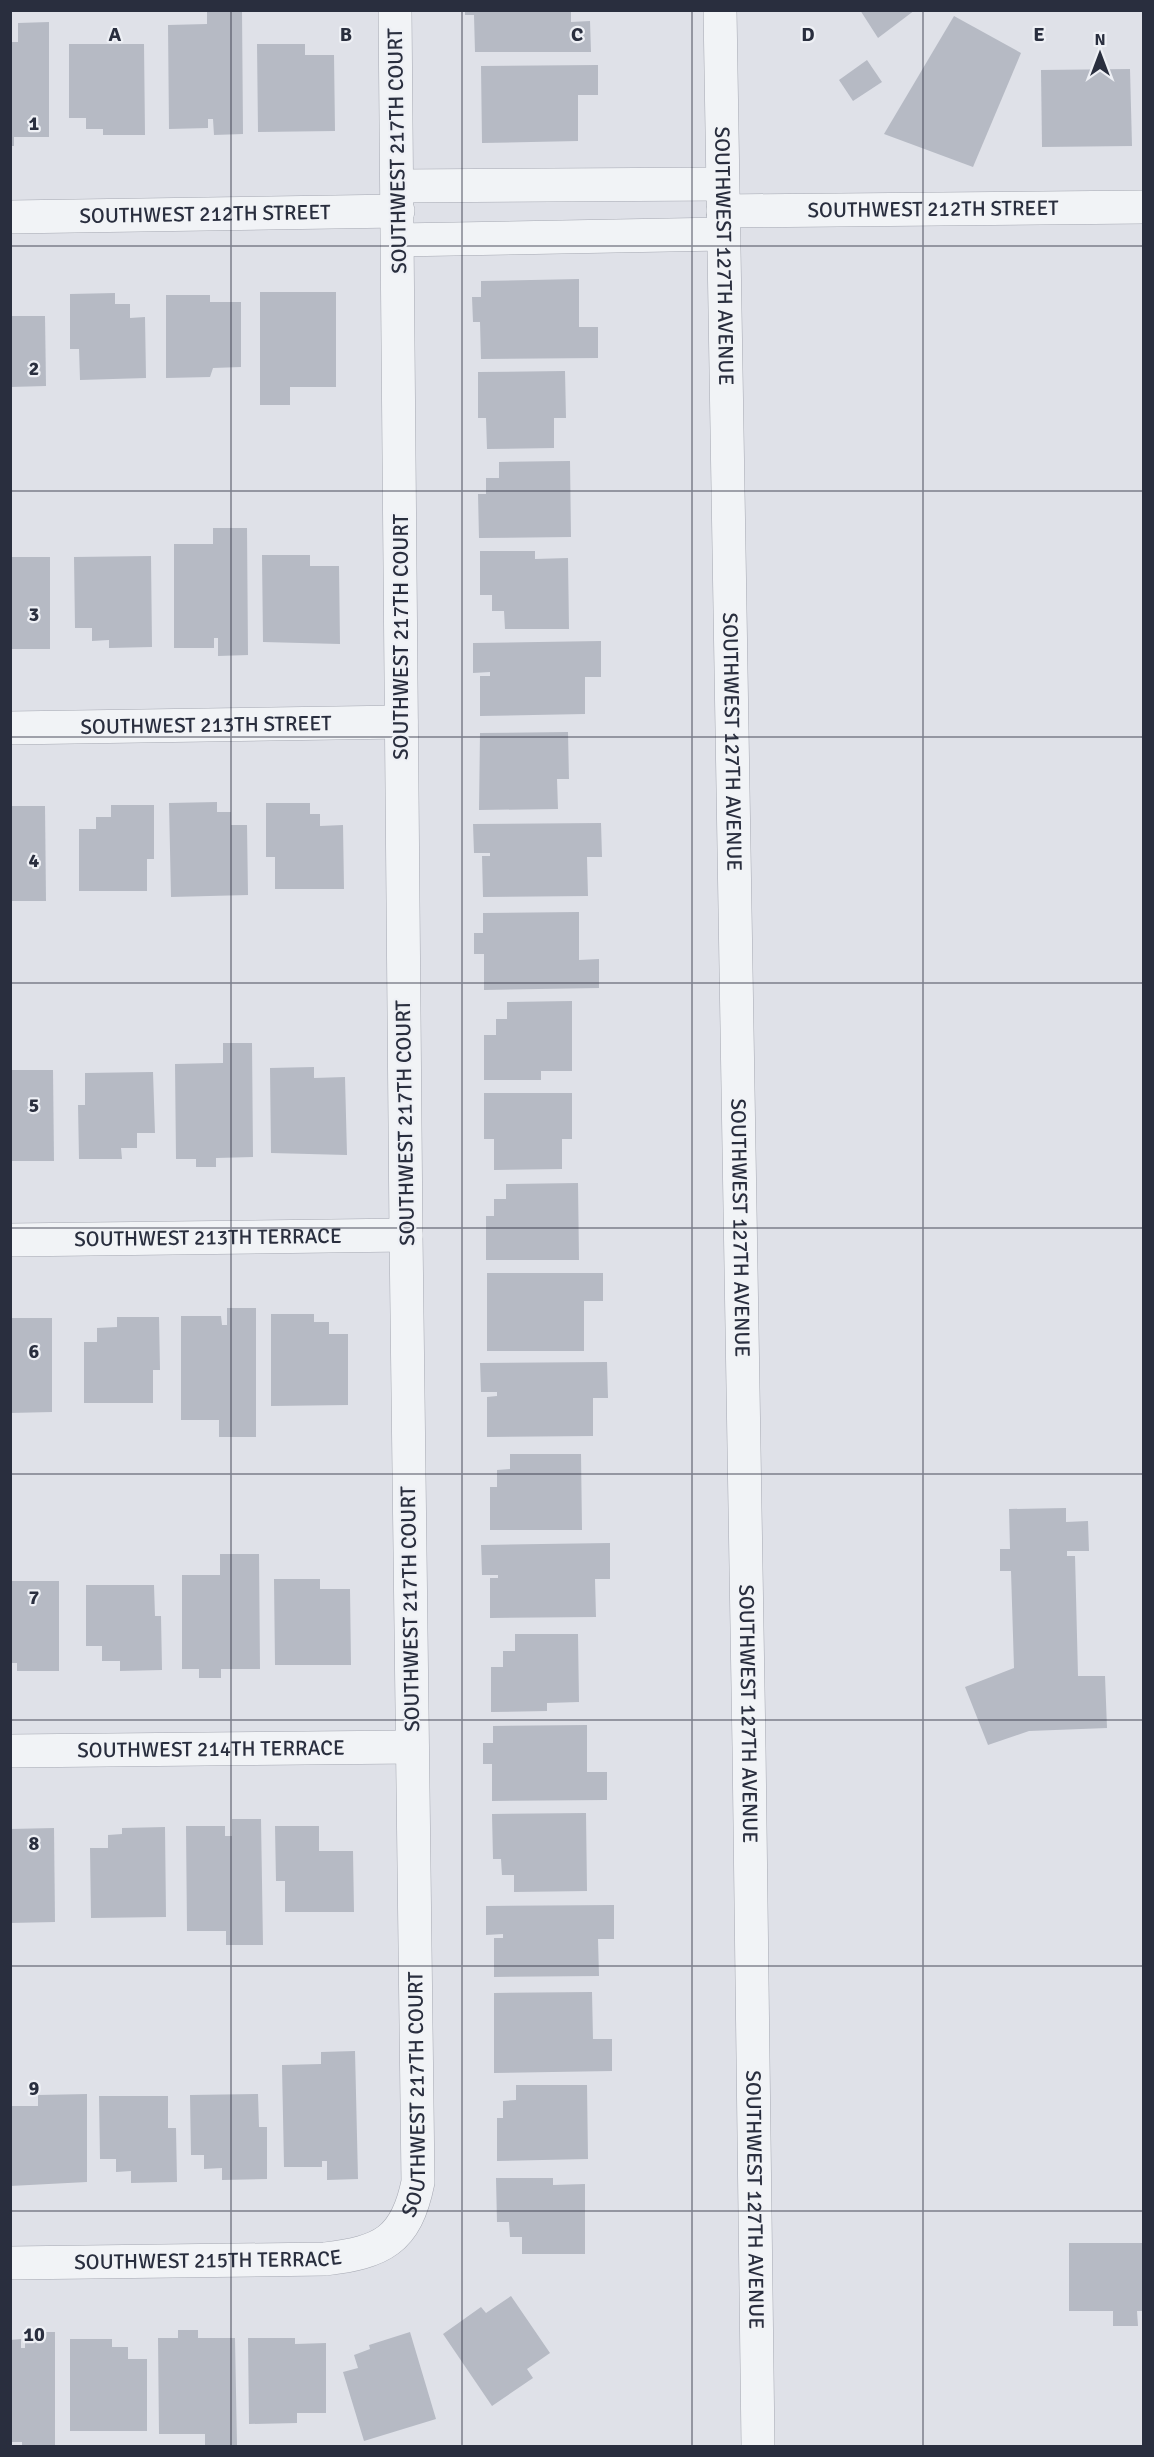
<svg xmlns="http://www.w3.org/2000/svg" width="1154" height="2457" font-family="Signika,sans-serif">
<rect width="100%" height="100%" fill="#dfe1e8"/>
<g fill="#b6bac4">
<polygon points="207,10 242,10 243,134 214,135 213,119 208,119 208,128 169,129 168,25 207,24"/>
<polygon points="465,10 571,10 571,22 590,21 591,52 475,52 474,15 465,15"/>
<polygon points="860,10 915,10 878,38"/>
<polygon points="954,16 1021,53 973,167 884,134"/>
<polygon points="49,22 49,137 14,137 14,146 10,146 10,42 18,42 18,23"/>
<polygon points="69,44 144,44 145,135 103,135 103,129 86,129 86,118 69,118"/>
<polygon points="257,44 305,44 305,55 334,55 335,131 258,132"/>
<polygon points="867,60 882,82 853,101 839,80"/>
<polygon points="598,65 598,95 578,95 578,141 482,143 481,66"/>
<polygon points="1130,69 1132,146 1042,147 1041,70"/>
<polygon points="579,279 579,327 598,327 598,358 481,359 480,322 473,322 472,297 481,297 481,281"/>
<polygon points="260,292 336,292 336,387 290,387 290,405 260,405"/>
<polygon points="115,293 115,304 130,304 130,318 145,317 146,378 80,380 79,349 70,349 70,294"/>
<polygon points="166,295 210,295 210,302 241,302 241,367 213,368 210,377 166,378"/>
<polygon points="10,316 45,316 46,386 10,387"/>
<polygon points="565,371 566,418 554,418 554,448 487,449 486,418 478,418 478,372"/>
<polygon points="570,461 571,537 479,538 478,494 486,494 486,478 499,478 499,462"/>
<polygon points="213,528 247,528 248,655 218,656 218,638 214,638 214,648 174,648 174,544 213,544"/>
<polygon points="480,551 535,551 535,559 568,558 569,629 505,629 504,611 492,611 492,595 480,595"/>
<polygon points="262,555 310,555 310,566 339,566 340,644 263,642"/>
<polygon points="151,556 152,647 109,648 109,640 92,641 92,628 75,628 74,557"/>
<rect x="10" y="557" width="40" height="92"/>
<polygon points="601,641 601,677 585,677 585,714 480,716 480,676 490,676 490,672 473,673 473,643"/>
<polygon points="568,732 569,779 557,779 558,809 479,810 480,733"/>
<polygon points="217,802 217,812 231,812 231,825 247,825 248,895 171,897 169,803"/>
<polygon points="266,803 310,803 310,814 320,814 320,826 343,825 344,889 275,889 275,857 266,857"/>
<polygon points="111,805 154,805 154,859 147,859 147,891 79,891 79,829 96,829 96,817 111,817"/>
<polygon points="10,806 45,806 46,901 10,901"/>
<polygon points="601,823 602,857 587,857 588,896 483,897 482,856 490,856 490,853 474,853 473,824"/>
<polygon points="579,912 579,960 599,959 599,988 484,990 484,954 474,954 474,933 483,933 483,913"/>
<polygon points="572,1001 572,1071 541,1071 541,1080 484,1080 484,1035 496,1035 496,1019 507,1019 507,1002"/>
<polygon points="223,1043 252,1043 253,1157 216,1158 216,1167 196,1167 196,1159 176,1159 175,1064 223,1063"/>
<polygon points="314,1067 314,1078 345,1077 347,1155 271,1153 270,1068"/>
<polygon points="10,1070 53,1070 54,1161 10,1161"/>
<polygon points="153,1072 155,1133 137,1133 137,1148 121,1148 122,1159 79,1159 78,1105 85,1105 85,1073"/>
<polygon points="484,1093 572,1093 572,1139 562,1139 562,1169 494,1170 494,1139 484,1139"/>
<polygon points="578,1183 579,1260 486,1260 486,1216 494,1216 494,1199 506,1199 506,1184"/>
<polygon points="487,1273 603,1273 603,1301 584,1301 584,1351 487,1351"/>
<polygon points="227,1308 256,1308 256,1437 219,1437 219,1420 181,1420 181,1316 221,1316 222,1325 227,1325"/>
<polygon points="271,1314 314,1314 314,1322 329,1322 329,1334 348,1334 348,1405 271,1406"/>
<polygon points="117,1317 159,1317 160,1370 153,1370 153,1403 84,1403 84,1342 97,1342 97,1328 117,1327"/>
<polygon points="10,1318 52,1318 52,1412 10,1413"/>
<polygon points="607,1362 608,1398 593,1398 593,1436 487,1437 487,1397 497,1396 497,1392 481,1392 480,1363"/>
<polygon points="510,1454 581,1454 582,1530 490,1530 490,1487 497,1487 497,1470 510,1469"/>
<polygon points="1066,1508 1066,1522 1088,1521 1089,1551 1067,1551 1067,1556 1075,1556 1078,1676 1105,1676 1107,1728 1029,1731 988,1745 965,1687 1014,1668 1011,1571 1000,1571 1000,1549 1010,1549 1009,1509"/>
<polygon points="610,1543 610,1579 595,1579 596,1617 490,1618 490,1578 498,1578 498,1575 482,1575 481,1545"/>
<polygon points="220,1554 259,1554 260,1669 221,1669 221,1678 199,1678 199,1669 182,1669 182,1575 220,1575"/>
<polygon points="274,1579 320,1579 320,1589 350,1589 351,1665 275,1665"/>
<polygon points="10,1581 59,1581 59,1671 17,1671 17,1663 10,1663"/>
<polygon points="86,1585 154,1585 155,1616 161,1616 162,1670 120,1671 120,1661 102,1661 102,1646 86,1646"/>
<polygon points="515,1634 578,1634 579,1702 547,1703 547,1711 491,1712 491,1667 503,1667 503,1651 515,1651"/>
<polygon points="587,1725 587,1772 607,1772 607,1800 492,1801 492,1764 483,1764 483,1743 493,1743 493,1726"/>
<polygon points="586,1813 587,1891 514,1892 514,1875 502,1875 501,1859 493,1859 492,1814"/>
<polygon points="232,1819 261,1819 263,1945 226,1945 226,1931 187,1931 186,1826 225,1826 225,1836 232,1836"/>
<polygon points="275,1826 319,1826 319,1851 353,1851 354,1912 285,1912 285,1881 276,1881"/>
<polygon points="165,1827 166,1917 91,1918 90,1848 108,1848 108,1835 122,1834 122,1828"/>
<polygon points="54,1828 55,1922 10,1923 10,1829"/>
<polygon points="614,1905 614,1939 598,1939 599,1976 494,1977 494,1938 503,1938 503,1934 486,1935 486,1906"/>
<polygon points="592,1992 593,2039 612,2039 612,2071 494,2073 494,1993"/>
<polygon points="355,2051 358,2179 327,2180 327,2161 322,2161 322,2167 284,2167 282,2065 321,2064 321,2052"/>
<polygon points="516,2085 587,2085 588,2159 497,2161 497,2118 503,2118 503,2101 516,2100"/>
<polygon points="87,2094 87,2182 10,2186 10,2106 38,2106 38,2095"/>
<polygon points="258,2094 259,2127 267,2127 267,2179 222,2180 222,2168 204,2169 204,2155 191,2155 190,2095"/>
<polygon points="99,2096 168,2096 168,2128 176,2128 177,2182 131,2183 131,2171 116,2172 116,2159 100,2159"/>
<polygon points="496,2178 553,2178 553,2185 585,2184 585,2254 522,2254 522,2237 510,2237 509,2222 497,2222"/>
<polygon points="1069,2243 1144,2243 1144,2311 1137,2311 1138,2326 1113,2326 1113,2311 1069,2311"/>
<polygon points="511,2296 550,2353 527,2369 533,2378 492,2406 443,2334 481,2307 486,2313"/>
<polygon points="178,2330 198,2330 198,2338 235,2338 237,2446 205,2446 205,2434 159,2434 158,2338 178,2338"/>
<polygon points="25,2332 55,2332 55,2446 22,2446 22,2442 10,2442 10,2340 21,2339 21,2348 25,2348"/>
<polygon points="410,2332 436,2419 364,2441 343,2372 358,2368 354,2355 370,2349 369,2345"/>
<polygon points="248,2338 295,2338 295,2344 326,2343 326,2413 297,2413 297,2423 249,2424"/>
<polygon points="70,2339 112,2339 112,2347 128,2347 128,2359 147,2359 147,2431 70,2431"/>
</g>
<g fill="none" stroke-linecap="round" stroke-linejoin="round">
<defs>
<g id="minor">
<path id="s1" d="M 720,10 L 749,1747 L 758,2446"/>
<polyline points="398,186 722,184"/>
<path id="s2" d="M 723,211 L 1144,207"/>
<path id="s3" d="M 10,217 L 398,211"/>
<polyline points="398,240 723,234"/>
<path id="s4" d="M 10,728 L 401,722"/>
<path id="s5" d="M 10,1240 L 406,1235"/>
<path id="s6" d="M 10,1751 L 412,1747"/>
<path id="s7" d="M 10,2263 L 325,2259 C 382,2252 406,2241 418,2182 L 406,1235 L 395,10"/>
</g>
</defs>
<use href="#minor" stroke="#a5a8b2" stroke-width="34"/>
<use href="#minor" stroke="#f1f3f6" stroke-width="33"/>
</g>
<path fill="none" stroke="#292e3e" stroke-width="1.5" stroke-opacity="0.55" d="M 231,10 L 231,2446M 462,10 L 462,2446M 692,10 L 692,2446M 923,10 L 923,2446M 10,246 L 1144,246M 10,491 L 1144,491M 10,737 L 1144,737M 10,983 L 1144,983M 10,1228 L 1144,1228M 10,1474 L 1144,1474M 10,1720 L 1144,1720M 10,1966 L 1144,1966M 10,2211 L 1144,2211"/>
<g text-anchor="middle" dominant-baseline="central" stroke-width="4.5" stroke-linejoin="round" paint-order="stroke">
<g font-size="21" fill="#292e3e" stroke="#eef0f5">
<text transform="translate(397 151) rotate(-91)">SOUTHWEST 217TH COURT</text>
<text stroke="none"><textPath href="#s2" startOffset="210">SOUTHWEST 212TH STREET</textPath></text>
<text stroke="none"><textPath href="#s3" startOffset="195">SOUTHWEST 212TH STREET</textPath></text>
<text stroke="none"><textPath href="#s1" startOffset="246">SOUTHWEST 127TH AVENUE</textPath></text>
<text transform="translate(401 637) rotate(-90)">SOUTHWEST 217TH COURT</text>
<text stroke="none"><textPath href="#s4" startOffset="196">SOUTHWEST 213TH STREET</textPath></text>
<text stroke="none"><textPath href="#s1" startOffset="732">SOUTHWEST 127TH AVENUE</textPath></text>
<text transform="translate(405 1123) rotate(-91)">SOUTHWEST 217TH COURT</text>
<text stroke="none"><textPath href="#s1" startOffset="1218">SOUTHWEST 127TH AVENUE</textPath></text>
<text stroke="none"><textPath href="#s5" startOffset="198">SOUTHWEST 213TH TERRACE</textPath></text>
<text transform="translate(410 1609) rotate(-91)">SOUTHWEST 217TH COURT</text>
<text stroke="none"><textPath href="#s1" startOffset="1704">SOUTHWEST 127TH AVENUE</textPath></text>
<text stroke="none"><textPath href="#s6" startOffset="201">SOUTHWEST 214TH TERRACE</textPath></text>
<text stroke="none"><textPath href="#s7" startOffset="536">SOUTHWEST 217TH COURT</textPath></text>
<text stroke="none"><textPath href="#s1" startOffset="2190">SOUTHWEST 127TH AVENUE</textPath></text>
<text stroke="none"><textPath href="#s7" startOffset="198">SOUTHWEST 215TH TERRACE</textPath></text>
</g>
</g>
<g font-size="20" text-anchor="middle" font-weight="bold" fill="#292e3e" stroke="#eef0f5" stroke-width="4.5" stroke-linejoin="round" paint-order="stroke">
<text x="115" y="41">A</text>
<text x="346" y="41">B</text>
<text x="577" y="41">C</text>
<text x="808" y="41">D</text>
<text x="1039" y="41">E</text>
<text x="34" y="130">1</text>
<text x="34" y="375">2</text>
<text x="34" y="621">3</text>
<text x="34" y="867">4</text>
<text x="34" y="1112">5</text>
<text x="34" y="1358">6</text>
<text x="34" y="1604">7</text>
<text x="34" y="1850">8</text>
<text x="34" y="2095">9</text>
<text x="34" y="2341">10</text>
</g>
<rect width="1154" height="2457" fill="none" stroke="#292e3e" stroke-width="24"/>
<g transform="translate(1100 54)" stroke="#eef0f5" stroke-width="4.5" paint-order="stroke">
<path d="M0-4.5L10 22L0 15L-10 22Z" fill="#292e3e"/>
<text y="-9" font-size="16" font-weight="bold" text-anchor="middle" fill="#292e3e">N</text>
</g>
</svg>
